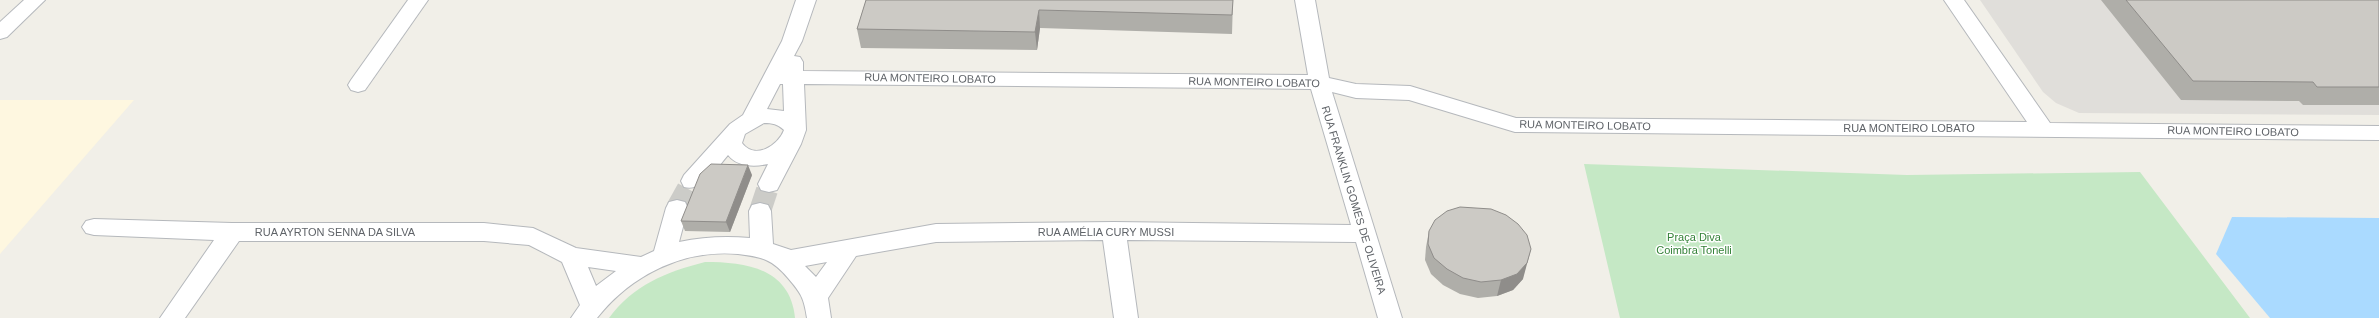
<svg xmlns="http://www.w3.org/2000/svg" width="2379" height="318" font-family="Helvetica,sans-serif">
<rect width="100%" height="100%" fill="#f1efe8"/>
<polygon fill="#fef7e0" points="0,100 134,100 0,254"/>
<polygon fill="#e0deda" points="1980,0 2379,0 2379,115 2079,113 2056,103 2043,92"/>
<g fill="#c5e8c5">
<polygon points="1584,164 1907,175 2140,172 2250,318 1620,318"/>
<path d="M 705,262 C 746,262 790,268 795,318 L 609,318 C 633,285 666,272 705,262 Z"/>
</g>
<polygon fill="#aadaff" points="2232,217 2379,218 2379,318 2270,318 2216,254"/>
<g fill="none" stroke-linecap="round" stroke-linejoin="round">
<g stroke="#ccccc8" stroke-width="22" stroke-dasharray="22 11" stroke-linecap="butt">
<polyline points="677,208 692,181"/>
<polyline points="760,211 769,184"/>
</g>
<defs>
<g id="minor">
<polygon points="24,0 45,0 7,37 0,39 0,22"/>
<polygon points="408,0 428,0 365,90 358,92 351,90 348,85 351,80"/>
<path d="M 796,0 L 816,0 L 802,41 L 794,56 L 800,57 L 803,62 L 803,71 L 1308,75 L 1295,0 L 1315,0 L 1329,78 L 1356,84 L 1410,86 L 1516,118 L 2027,122 L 1944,0 L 1964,0 L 2050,123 L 2379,126 L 2379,140 L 1515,132 L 1409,100 L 1356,98 L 1332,92 L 1402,318 L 1378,318 L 1356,242 L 1127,240 L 1138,318 L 1114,318 L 1103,240 L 936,242 L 856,256 L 828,298 L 831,318 L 807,318 C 804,298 801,293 788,278 C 772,259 762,257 738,254 C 683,249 631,275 597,318 L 571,318 L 580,305 L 562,262 L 529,245 L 484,241 L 239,241 L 185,318 L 160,318 L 214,240 L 94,235 L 86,233 L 82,227 L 86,221 L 94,219 L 232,223 L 484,223 L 533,228 L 576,248 L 641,257 L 654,251 L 666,208 L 669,202 L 677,200 L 685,202 L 688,208 L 679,242 C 703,237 725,236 750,238 L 749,211 L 752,205 L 760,203 L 768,205 L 771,211 L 773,244 L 791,250 L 936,224 L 1114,222 L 1351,225 L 1311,89 L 804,84 L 806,130 L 801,144 L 777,190 L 769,192 L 761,190 L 758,184 L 768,164 C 755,167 737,167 728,155 C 716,169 703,192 684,187 L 681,181 L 684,175 L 730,124 L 743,115 L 782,41 ZM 780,84 L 783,84 L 784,111 L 767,109 ZM 764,123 C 772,123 778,124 784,130 C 778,146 755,160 742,143 L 745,134 ZM 827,262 L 816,277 L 805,266 ZM 588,267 L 616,271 L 596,286 Z"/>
</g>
</defs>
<use href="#minor" stroke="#b5b8bc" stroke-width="2"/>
<use href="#minor" fill="#fff" fill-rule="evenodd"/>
</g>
<g fill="#afaea9">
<polygon points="866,0 1233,0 1232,34 1040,28 1037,50 861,48 857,29"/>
<polygon points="2101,0 2379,0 2379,105 2303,105 2299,101 2181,100"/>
<polygon points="752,175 730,232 685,231 681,221"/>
<polygon points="1429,231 1523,279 1513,290 1497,296 1478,298 1460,294 1443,285 1431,274 1425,260 1426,247"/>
</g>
<g fill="#8f8d8a">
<polygon points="1039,10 1040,28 1037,50 1035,32"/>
<polygon points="748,165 752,175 730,232 726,222"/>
<polygon points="1531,249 1523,279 1513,290 1497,296 1501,280"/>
</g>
<g fill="#cccac5" stroke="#8f8d8a">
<polygon points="866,0 1233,0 1232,15 1039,10 1035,32 857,29"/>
<polygon points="2126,0 2379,0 2379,87 2317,87 2313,82 2193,81"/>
<polygon points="711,164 748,165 726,222 681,221 700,174"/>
<polygon points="1460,207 1491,209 1506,215 1518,224 1527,235 1531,249 1527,263 1517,274 1501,280 1481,282 1463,278 1447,269 1434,258 1428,244 1429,231 1435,220 1447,211"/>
</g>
<g text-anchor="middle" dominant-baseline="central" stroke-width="3" stroke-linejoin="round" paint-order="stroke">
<g font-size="11" fill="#5f6368" stroke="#fff">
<text transform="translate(930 78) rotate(1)">RUA MONTEIRO LOBATO</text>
<text transform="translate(1254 82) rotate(1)">RUA MONTEIRO LOBATO</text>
<text transform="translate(1585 125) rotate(1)">RUA MONTEIRO LOBATO</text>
<text x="1909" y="128">RUA MONTEIRO LOBATO</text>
<text transform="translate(2233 131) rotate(1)">RUA MONTEIRO LOBATO</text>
<text transform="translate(1354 200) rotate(73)">RUA FRANKLIN GOMES DE OLIVEIRA</text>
<text x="335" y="232">RUA AYRTON SENNA DA SILVA</text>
<text x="1106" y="232">RUA AMÉLIA CURY MUSSI</text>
</g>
<g font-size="11" fill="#348238" stroke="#fff">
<text x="1694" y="237">Praça Diva<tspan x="1694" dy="13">Coimbra Tonelli</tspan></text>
</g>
</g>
</svg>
